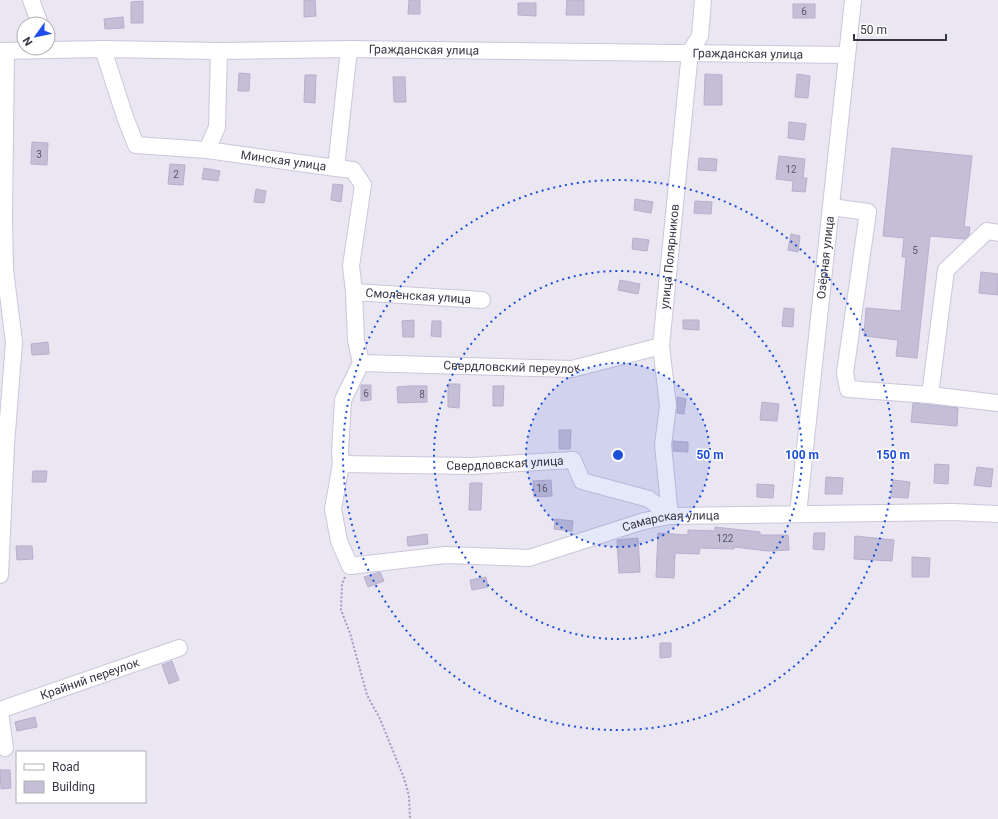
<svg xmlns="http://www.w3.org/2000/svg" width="998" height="819" font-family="Roboto,sans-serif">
<rect width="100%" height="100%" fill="#eae6f2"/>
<g fill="#c4bfd6" stroke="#b7afcd">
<polygon points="304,0 315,0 316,16 304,17"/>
<polygon points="409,0 420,0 420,14 408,14"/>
<polygon points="567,0 584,0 584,15 566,15"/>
<polygon points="143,1 143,23 131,23 131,2"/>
<polygon points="518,3 536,3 536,16 518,15"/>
<rect x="793" y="4" width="22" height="14"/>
<polygon points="123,17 124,28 105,29 104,19"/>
<polygon points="239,73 250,74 249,91 238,91"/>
<polygon points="705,74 722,75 722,105 704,105"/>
<polygon points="797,74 810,76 808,98 795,97"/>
<polygon points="305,75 316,75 315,103 304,102"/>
<polygon points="393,77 405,77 406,102 394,102"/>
<polygon points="789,122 806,124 804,140 788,138"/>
<polygon points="32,142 48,143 47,165 31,164"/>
<polygon points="892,148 972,156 964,227 970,227 969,235 965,239 930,236 917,358 896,356 898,340 864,336 866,308 901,311 906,257 902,257 904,238 883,236"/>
<polygon points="779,156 805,159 803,178 807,178 805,192 792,191 793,181 776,179"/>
<polygon points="699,158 717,159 716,171 698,170"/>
<polygon points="170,164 185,165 183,185 168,184"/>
<polygon points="204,168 220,171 218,181 202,179"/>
<polygon points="333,184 343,185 341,202 331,200"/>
<polygon points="256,189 266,191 264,203 254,202"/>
<polygon points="635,199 653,202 651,213 634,210"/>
<polygon points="695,201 712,202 711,214 694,213"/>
<polygon points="791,234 800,236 798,252 788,250"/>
<polygon points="633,238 649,240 647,251 632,249"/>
<polygon points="981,272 998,274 998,295 979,293"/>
<polygon points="620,280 640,284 638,294 618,290"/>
<polygon points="784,308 794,309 793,327 782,326"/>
<polygon points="414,320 414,337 403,337 402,321"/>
<polygon points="683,320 699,320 699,330 683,329"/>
<polygon points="432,321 441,321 441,337 431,336"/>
<polygon points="48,342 49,354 32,355 31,344"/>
<polygon points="448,384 460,384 459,408 448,407"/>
<polygon points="361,385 371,385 371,400 361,401"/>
<polygon points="409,386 427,386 427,402 398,403 397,387"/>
<polygon points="493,386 504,386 503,406 493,406"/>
<polygon points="677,397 686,399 684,414 677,413"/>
<polygon points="762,402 779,404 777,421 760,420"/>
<polygon points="913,403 958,408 957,426 911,422"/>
<polygon points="559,430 571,430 570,449 559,449"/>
<polygon points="673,441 688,442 688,452 673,451"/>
<polygon points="935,464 949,465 948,484 934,483"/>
<polygon points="977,467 993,469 991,487 974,485"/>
<polygon points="33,471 47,471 46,482 32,482"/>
<polygon points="826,477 843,478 842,494 825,494"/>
<polygon points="551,480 552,496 534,497 533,481"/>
<polygon points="893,480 910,482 908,498 891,497"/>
<polygon points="470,483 482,483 481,510 469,510"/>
<polygon points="757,484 774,485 773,498 757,497"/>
<polygon points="555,519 573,521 572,531 554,529"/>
<polygon points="715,527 760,532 760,535 788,535 789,550 768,551 734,547 734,549 700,548 699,554 675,553 674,578 656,577 658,533 688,535 688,530 715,531"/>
<polygon points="814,533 825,533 824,550 813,549"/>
<polygon points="427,534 428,544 408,546 407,537"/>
<polygon points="855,536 894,540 892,561 854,559"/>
<polygon points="638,538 640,572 619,573 617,540"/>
<polygon points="16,546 32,546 33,559 17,560"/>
<polygon points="912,557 930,558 929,577 912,577"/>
<polygon points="380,572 384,581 368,587 364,577"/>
<polygon points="486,577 488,587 472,590 470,580"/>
<polygon points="660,643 671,643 671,657 660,658"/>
<polygon points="172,661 179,680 169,684 162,665"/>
<polygon points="35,717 37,727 17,731 15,722"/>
<polygon points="0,770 10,770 11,788 1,789"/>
</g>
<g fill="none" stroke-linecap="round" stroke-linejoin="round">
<defs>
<g id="minor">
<polyline points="31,0 40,24"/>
<path id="s1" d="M 103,49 L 125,117 L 136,145 L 207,150 L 336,168 L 349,49"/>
<path id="s2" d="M 0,51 L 103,49 L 219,51 L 349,49 L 847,55"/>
<polyline points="207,150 217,127 219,51"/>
<polyline points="336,168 353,170 363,185 351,266 354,292"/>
<polyline points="831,207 868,212 845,373 848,389 930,395 998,403"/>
<path id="s3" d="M 361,363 L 343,400 L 340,451 L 341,464 L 333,509 L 339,541 L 350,566 L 445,555 L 529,558 L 644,521 L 670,516 L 953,512 L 998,514"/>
<path id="s4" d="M 361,363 L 572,369 L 661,346"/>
<path id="s5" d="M 361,363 L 356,340 L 354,292 L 482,300"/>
<polyline points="930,395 946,270 987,231 998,233"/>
<path id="s6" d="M 341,464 L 471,466 L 573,460 L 582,481 L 649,499 L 670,516"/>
<path id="s7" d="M 798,514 L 853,0"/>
<path id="s8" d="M 670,516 L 663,445 L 668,406 L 661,346 L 690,52 L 700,36 L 703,0"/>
<polyline points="0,575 6,445 14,342 5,270 4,216 6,51"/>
<path id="s9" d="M 0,710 L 179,648"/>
<polyline points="0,712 5,748"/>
</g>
</defs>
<use href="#minor" stroke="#ccc6db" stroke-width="18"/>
<polyline stroke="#a59bbe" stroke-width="2" stroke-dasharray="2 2" stroke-linecap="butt" points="345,577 342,584 341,610 350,633 367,695 380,719 404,778 409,796 410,819"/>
<use href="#minor" stroke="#fff" stroke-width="16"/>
</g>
<circle cx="618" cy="455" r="92" fill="#1d4ed8" fill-opacity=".12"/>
<g fill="none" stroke="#1d4ed8" stroke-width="2" stroke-dasharray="2 4">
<circle cx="618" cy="455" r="92"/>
<circle cx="618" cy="455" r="184"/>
<circle cx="618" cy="455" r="275"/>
</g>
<g text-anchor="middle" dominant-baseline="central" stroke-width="3" stroke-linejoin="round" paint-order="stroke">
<g font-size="10" fill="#5c5868">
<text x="804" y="11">6</text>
<text x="39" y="154">3</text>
<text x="791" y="169">12</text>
<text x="176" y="174">2</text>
<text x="915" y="250">5</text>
<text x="366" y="393">6</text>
<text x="422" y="394">8</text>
<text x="542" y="488">16</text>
<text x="725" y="538">122</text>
</g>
<g font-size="12" fill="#393644" stroke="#fff">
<text stroke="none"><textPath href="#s2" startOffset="424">Гражданская улица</textPath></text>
<text stroke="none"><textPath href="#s2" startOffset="748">Гражданская улица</textPath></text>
<text stroke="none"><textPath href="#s1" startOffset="250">Минская улица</textPath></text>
<text stroke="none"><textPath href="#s8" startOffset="261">улица Полярников</textPath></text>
<text stroke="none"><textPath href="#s7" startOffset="258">Озёрная улица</textPath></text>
<text stroke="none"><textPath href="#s5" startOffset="136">Смоленская улица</textPath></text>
<text stroke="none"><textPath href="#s4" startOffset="151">Свердловский переулок</textPath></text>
<text stroke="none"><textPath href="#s6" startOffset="164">Свердловская улица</textPath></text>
<text stroke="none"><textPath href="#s3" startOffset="538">Самарская улица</textPath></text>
<text stroke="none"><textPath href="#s9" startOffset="95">Крайний переулок</textPath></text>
</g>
</g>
<circle cx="618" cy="455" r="6" fill="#1d4ed8" stroke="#fff" stroke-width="2"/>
<g font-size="12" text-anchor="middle" font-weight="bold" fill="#1d4ed8" stroke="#fff" stroke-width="3" stroke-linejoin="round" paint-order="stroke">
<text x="710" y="459">50 m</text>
<text x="802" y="459">100 m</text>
<text x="893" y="459">150 m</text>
</g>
<rect x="16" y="751" width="130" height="52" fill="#ffffff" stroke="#b0afb4"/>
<rect x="24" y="764" width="20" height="6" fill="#ffffff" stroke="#b0afb4"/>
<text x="52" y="771" font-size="12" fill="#393644">Road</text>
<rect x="24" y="781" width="20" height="12" fill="#c4bfd6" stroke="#b0afb4"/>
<text x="52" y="791" font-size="12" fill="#393644">Building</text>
<g transform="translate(36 36) rotate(237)"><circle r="19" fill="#ffffff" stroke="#b0afb4"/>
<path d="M0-3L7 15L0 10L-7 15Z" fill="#204def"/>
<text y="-6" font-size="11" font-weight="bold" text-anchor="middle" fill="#393644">N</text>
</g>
<path d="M854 34v6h92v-6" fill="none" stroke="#393644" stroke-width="2"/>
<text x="860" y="34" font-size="12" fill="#393644" stroke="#ffffff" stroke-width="3" paint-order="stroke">50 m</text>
</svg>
